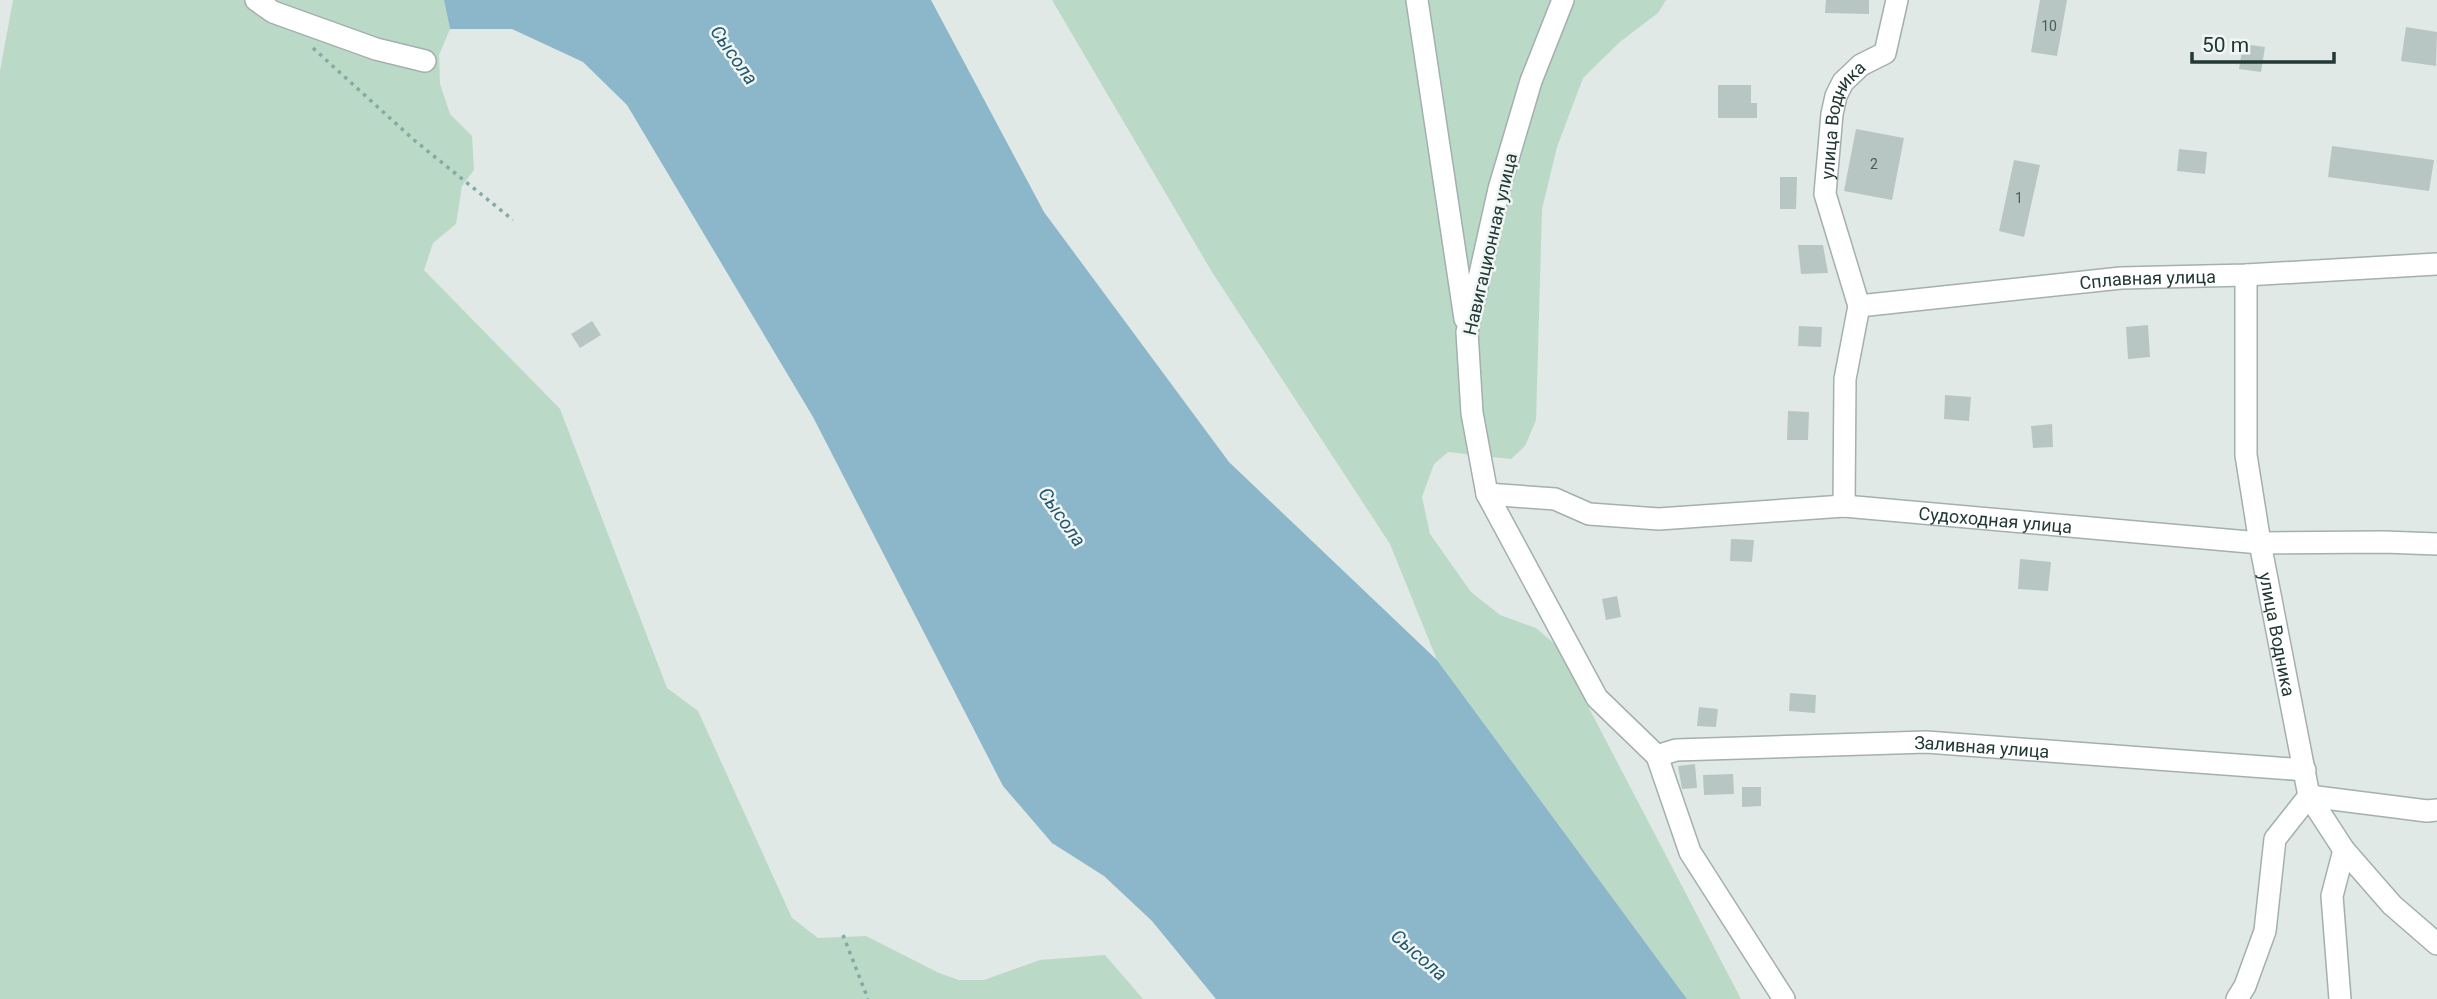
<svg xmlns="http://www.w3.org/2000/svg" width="2437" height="999" font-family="Roboto,sans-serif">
<rect width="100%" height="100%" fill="#e0e9e6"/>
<g fill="#bad9c7">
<polygon points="13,0 444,0 450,29 439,55 440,84 450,114 472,136 474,170 462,186 456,224 433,243 424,270 560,409 667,688 698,711 792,918 818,938 866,936 939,973 959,980 984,980 1040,960 1105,955 1143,999 0,999 0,71"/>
<polygon points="1052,0 1666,0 1658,13 1621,41 1583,78 1557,147 1542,209 1536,420 1525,446 1511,459 1448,452 1434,464 1422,497 1430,534 1471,592 1500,615 1536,628 1556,645 1741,999 1687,999 1437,660 1390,544 1212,272"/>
</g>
<polygon fill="#8cb7ca" points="444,0 931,0 1044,212 1229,462 1437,660 1687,999 1216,999 1152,921 1104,876 1052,843 1003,786 813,417 627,105 583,62 512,29 450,29"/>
<g fill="#b8c6c3">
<polygon points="1826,0 1869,0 1869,14 1825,13"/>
<polygon points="2040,0 2067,0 2057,56 2031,52"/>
<polygon points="2406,27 2437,32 2436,66 2401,61"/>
<polygon points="2243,44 2265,47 2261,72 2239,69"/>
<polygon points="1718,85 1751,85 1751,103 1757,103 1757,118 1718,118"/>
<polygon points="1856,129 1904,138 1892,200 1844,191"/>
<polygon points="2332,146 2434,160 2429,191 2328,177"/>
<polygon points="2179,149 2207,152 2205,174 2177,171"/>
<polygon points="2014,160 2040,165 2024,237 1999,231"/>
<polygon points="1780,177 1797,177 1796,209 1780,209"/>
<polygon points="1798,245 1823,245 1828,273 1801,274"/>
<polygon points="592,321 601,335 580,348 571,334"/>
<polygon points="2148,325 2150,357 2128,359 2126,327"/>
<polygon points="1799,326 1822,327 1821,347 1798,346"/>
<polygon points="1945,395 1971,397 1969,421 1944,419"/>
<polygon points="1788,411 1809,412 1808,440 1787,440"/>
<polygon points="2052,424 2053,447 2033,448 2031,426"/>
<polygon points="1731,539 1754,540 1752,562 1730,561"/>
<polygon points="2020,559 2051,562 2048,591 2018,589"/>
<polygon points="1617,596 1621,617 1606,620 1602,599"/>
<polygon points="1790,693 1816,695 1815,713 1789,711"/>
<polygon points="1699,707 1718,709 1716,727 1697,726"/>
<polygon points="1695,764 1697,788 1682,789 1678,766"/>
<polygon points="1733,774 1734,794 1704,795 1703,775"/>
<polygon points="1742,787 1761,787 1761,806 1742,807"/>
</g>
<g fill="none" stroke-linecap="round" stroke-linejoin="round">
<defs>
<g id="minor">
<polyline points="256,0 273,12 376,49 425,61"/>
<polyline points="1417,0 1465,319"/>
<polyline points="1563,0 1531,81 1499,189 1467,332 1472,413 1487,494 1597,698 1657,756 1690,852 1784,999"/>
<path id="s1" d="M 2246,275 L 2246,455 L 2260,543 L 2309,796 L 2344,850 L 2392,905 L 2437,944"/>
<path id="s2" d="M 1859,306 L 2121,278 L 2246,275 L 2437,264"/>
<path id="s3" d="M 1487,494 L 1555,499 L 1589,514 L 1659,519 L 1844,506 L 2260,543 L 2384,542 L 2437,544"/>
<path id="s4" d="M 1844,506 L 1845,379 L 1859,306 L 1825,194 L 1832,114 L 1836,96 L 1843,82 L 1861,65 L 1885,53 L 1897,0"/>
<path id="s5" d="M 1657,756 L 1676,750 L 1926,742 L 2305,770"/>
<polyline points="2237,999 2245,986 2265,931 2275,839 2309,796 2427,811 2437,810"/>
<polyline points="2340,999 2332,896 2344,850"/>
</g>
</defs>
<use href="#minor" stroke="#a3b0ad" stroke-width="24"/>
<g stroke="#83aaa3" stroke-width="3.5" stroke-dasharray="3.5 5" stroke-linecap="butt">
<polyline points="313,48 414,140 513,220"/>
<polyline points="843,935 868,999"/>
</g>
<use href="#minor" stroke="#fff" stroke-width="21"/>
</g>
<g text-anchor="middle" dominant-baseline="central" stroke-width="5" stroke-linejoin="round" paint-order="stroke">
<g font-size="14" fill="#485c58">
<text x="2049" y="26">10</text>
<text x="1874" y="164">2</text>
<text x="2019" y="198">1</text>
</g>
<g font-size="18" fill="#223835" stroke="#f0f6f4">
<text stroke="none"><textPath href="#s4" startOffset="396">улица Водника</textPath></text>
<text transform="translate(1490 244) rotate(-77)">Навигационная улица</text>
<text stroke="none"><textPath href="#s2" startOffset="290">Сплавная улица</textPath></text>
<text stroke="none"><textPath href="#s3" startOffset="513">Судоходная улица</textPath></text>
<text stroke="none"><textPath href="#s1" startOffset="362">улица Водника</textPath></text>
<text stroke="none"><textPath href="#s5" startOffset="326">Заливная улица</textPath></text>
</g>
<g font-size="19" font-style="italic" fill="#22566d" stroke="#f0f6f4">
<text transform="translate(734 55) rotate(55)">Сысола</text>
<text transform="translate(1062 517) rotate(55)">Сысола</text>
<text transform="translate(1419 955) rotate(41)">Сысола</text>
</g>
</g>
<path d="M2192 52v10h142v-10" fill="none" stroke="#223835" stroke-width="3.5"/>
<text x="2202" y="52" font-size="21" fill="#223835" stroke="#f0f6f4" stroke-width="5" paint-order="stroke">50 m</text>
</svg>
